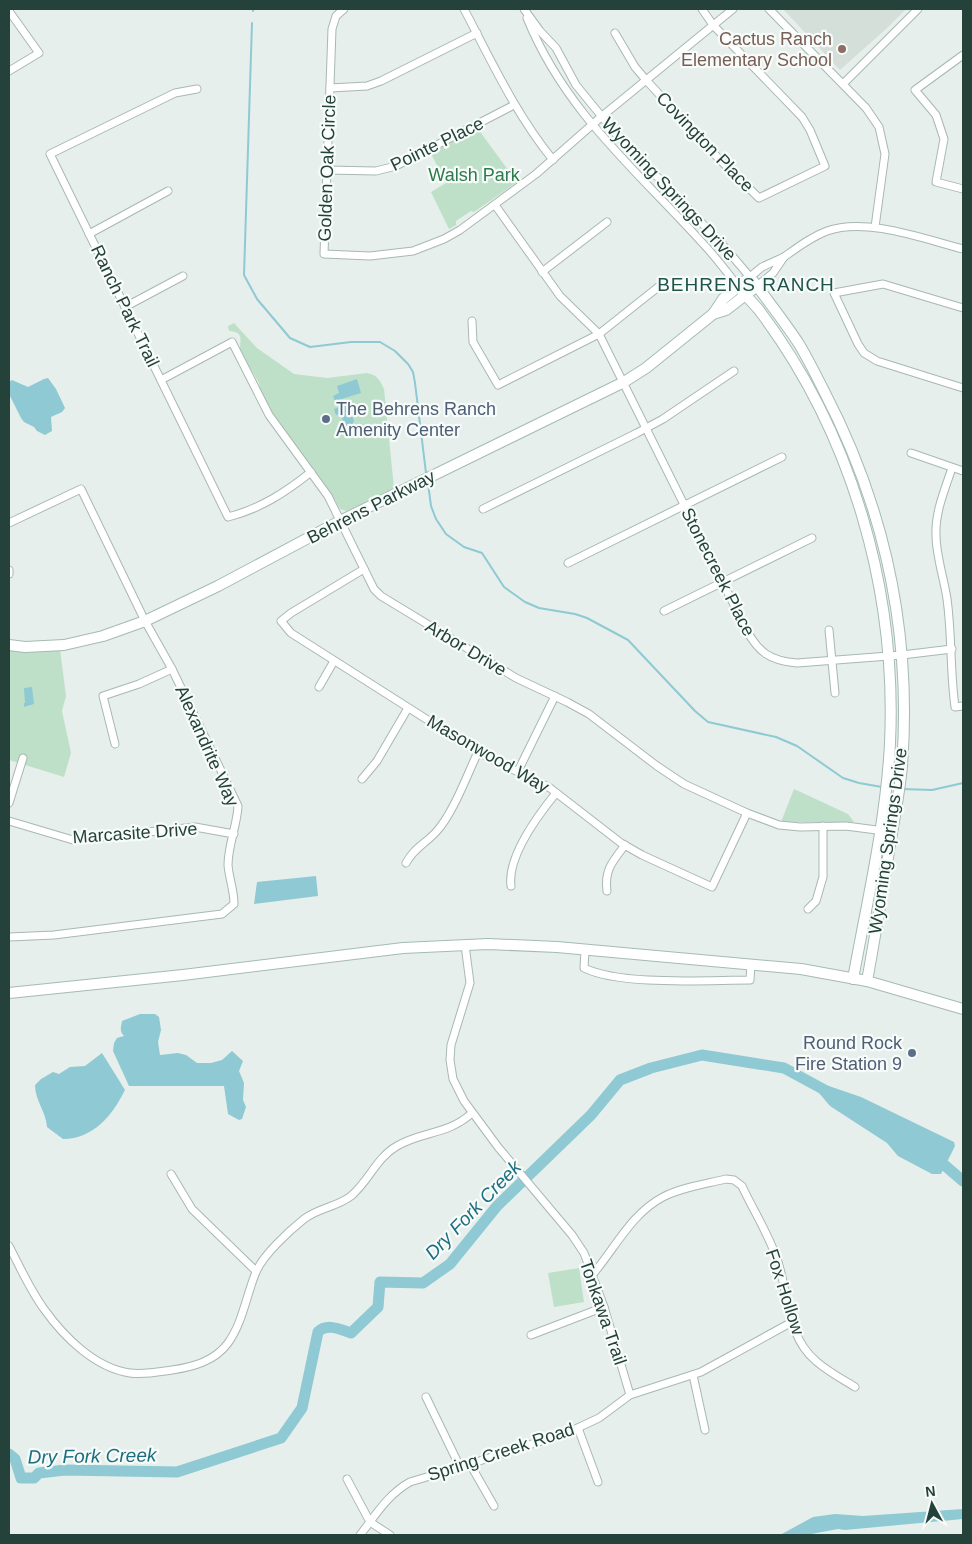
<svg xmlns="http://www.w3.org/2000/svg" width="972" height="1544" font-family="Arial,sans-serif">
<rect width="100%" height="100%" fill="#e6efeb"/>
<polygon fill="#d4dfda" points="783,9 906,9 887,28 840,70"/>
<g fill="#bfe0c8">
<polygon points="478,129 517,182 474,212 471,211 456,221 456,225 449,229 431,192 446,183 430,152"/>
<path d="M 234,323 L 257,348 L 294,374 L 327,378 L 367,373 C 377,375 380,380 384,389 L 394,488 L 347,511 L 340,509 L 331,493 L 262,398 L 259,383 L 250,368 L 247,366 C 244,361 240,355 240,350 C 240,339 244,332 229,331 L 228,326 Z"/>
<polygon points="60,649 66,696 62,711 71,753 64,777 9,760 9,650 43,651"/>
<polygon points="794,789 848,814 854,822 781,822"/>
<polygon points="579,1268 584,1302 554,1307 548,1273"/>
</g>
<g fill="#8ec9d4">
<polygon points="48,378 56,389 65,408 62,412 51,417 52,431 45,435 37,431 34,427 24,422 21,418 9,394 9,382 12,380 28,387 44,379"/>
<polygon points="357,379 361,393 335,401 333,396 339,393 337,386"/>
<polygon points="348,404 354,421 352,425 348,427 345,425 342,419 344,416 342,413 336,415 334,409"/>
<polygon points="32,687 34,704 24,707 24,703 25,703 24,688"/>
<polygon points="316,876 318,896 254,904 257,882"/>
<path d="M 140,1014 L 155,1014 L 159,1017 L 161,1030 L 158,1042 L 160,1055 L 178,1053 L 186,1055 L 197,1063 L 211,1063 L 222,1060 L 232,1051 L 243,1061 L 239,1071 L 244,1083 L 243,1100 L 246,1107 L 242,1119 L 239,1120 L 228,1114 L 224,1086 L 129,1086 L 113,1051 L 114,1043 L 117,1038 L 124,1036 C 119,1030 121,1028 122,1021 Z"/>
<path d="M 102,1053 L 125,1090 C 112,1116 93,1139 63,1139 L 47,1127 C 46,1111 35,1101 35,1085 L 41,1079 L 53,1072 L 59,1074 L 70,1067 L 85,1066 Z"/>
<polygon points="817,1082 861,1097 954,1142 955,1146 941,1174 932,1174 898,1156 887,1143 830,1106 819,1093"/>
<polygon points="963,1509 963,1519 845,1530 838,1529 806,1535 780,1535 813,1517 835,1514 863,1516"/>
</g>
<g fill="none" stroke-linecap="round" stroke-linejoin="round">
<g stroke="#8ec9d4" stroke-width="2">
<polyline points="253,9 253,11"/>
<polyline points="252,23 244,275 257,299 290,338 310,347 351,342 380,342 395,351 408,364 413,372 415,383 426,473"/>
<polyline points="428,483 431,506 436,519 446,534 464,547 482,553 504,587 525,602 539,608 575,614 587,618 628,640 695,711 708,722 776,737 797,746 843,778 859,783 882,787"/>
<polyline points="902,789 932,790 963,783"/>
</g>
<g stroke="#8ec9d4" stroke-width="11">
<polyline points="936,1154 942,1163 963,1181"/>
<path d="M 9,1454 L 15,1459 L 21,1478 L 34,1478 L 39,1473 L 65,1470 L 177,1472 L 281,1438 L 302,1408 L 318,1332 C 327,1323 339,1329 351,1333 L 378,1307 L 380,1282 L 423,1283 L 450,1264 L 497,1206 L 591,1115 L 620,1080 L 651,1068 L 702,1055 L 784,1068 L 832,1094"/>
</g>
<defs>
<g id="street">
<polyline points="344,9 336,16 332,29 324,254 370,256 413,251 444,239 460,230 536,174 601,117 733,9"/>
<path d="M 464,9 C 492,62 515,113 553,160"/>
<polyline points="524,9 540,31 556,48 576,85 616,134 722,244 750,277 762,267 784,257 773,273 757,286"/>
<polyline points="769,9 866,108 879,127 885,154 875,227"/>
<polyline points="9,11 39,53 9,71"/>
<path d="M 527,18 C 566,114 640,173 707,248 C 718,260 728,274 738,286"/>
<polyline points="615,33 635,67 646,80 719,159 759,198 825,166 810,130 802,117 713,25 702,9"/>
<polyline points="963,55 915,90 936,115 944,139 936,182 963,189"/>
<polyline points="843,84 918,9"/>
<polyline points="330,88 367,86 381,81 477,33"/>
<path d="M 197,89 L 175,93 L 50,154 L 228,517 C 260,509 286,492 311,472"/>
<polyline points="327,170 376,171 396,166 514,105"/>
<path d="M 495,205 L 560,296 L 599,334 L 746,629 C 758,652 770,661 797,663 L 902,655 L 952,649"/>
<polyline points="89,234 168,191"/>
<path d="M 784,257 C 798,247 811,237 827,231 C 866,217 924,239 963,249"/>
<polyline points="542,272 607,222"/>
<polyline points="125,307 183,276"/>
<polyline points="963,308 883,284 834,293 858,344 864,353 877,361 963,388"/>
<polyline points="472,321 473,342 498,385 599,334 662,284"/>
<polyline points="161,380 232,342 269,415 328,496 374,589 381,596 516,678 567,702 589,714 657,766 684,784 747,813 779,825 800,827 846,826 892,832"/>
<polyline points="911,453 963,471"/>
<path d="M 952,468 C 945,489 935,512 936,535 C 936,556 944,578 947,599 C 952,635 950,671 955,707 L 963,706"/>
<polyline points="483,509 637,433 663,419 734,371"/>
<path d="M 9,523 L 81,489 L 145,621 L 172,669 L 238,806 C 237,826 228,845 228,865 C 229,878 234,890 234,904 L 222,914 L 54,935 L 9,937"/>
<polyline points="568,563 782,457"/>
<polyline points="364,569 291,613 281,621 291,633 478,752 550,788 621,843 642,855 712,887 747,813"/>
<polyline points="9,570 9,574"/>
<polyline points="664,611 812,538"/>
<polyline points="829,630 835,693"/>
<polyline points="319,687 334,661"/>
<polyline points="115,744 103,696 139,684 172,669"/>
<polyline points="518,771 555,696"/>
<polyline points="362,779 377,761 408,708"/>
<polyline points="9,803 23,758"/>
<polyline points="9,821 73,840 195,827 234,834"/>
<path d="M 406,863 C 414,848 425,844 436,832 C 453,814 467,775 478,752"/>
<path d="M 511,886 C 507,857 539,814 556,793"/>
<path d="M 607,891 C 604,870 613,861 625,845"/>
<polyline points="808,909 816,901 823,877 823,826"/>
<polyline points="465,945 470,983 451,1045 450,1060 453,1079 464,1101 498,1147 572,1235 584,1253 604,1307 630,1395"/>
<path d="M 585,951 L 584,968 C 622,986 706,980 750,980 L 751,964"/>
<polyline points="171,1174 192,1209 256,1271"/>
<path d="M 9,1246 C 20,1267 30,1290 44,1309 C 64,1337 95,1368 130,1373 C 144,1375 158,1372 172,1370 C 193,1367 215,1361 228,1343 C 243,1322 246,1296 256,1272 C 263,1255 289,1231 304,1219 C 318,1208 337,1207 351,1196 C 369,1181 376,1158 397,1146 C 422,1131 448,1135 472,1113"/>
<path d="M 593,1274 C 615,1248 632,1213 663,1197 C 682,1187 706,1184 726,1179 L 734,1180 L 742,1186 C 753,1210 768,1233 777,1259 C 789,1293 786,1336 816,1361 C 827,1371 842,1379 855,1387"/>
<polyline points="531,1335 604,1307"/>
<polyline points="693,1375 705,1430"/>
<polyline points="426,1397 460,1467"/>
<polyline points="578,1428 598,1482"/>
<polyline points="470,1464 494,1506"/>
<polyline points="347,1479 370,1522 390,1535"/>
<path d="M 360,1535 C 375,1516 388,1494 410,1482 L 470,1464 L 569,1432 L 599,1418 L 630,1395 L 701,1372 L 792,1322"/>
</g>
<g id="secondary">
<path d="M 741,290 C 747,297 753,303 759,310 C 852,433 897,590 890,743 C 886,822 867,902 853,979"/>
<path d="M 713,314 L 723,299 L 750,277 L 757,286 C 771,305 786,324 799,344 C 808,359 816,375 824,391 C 885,508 912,633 902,766 C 900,788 896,810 892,833 C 884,882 876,932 867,981"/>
<polyline points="9,645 25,647 64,645 103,636 145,621 218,586 340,521 624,382 646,368 713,314 726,310 757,286"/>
<polyline points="9,993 183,975 403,948 488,944 557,947 801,969 867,981 963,1009"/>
</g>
</defs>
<use href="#street" stroke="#a8b8b2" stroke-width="9"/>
<use href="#secondary" stroke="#a4bbb3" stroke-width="12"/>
<use href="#street" stroke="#fff" stroke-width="7"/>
<use href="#secondary" stroke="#fff" stroke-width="10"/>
</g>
<circle fill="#8d6e63" stroke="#f7fbf9" stroke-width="2" cx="842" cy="49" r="5"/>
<g fill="#5c6f8a" stroke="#f7fbf9" stroke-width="2">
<circle cx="326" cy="419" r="5"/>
<circle cx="912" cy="1053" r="5"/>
</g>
<g text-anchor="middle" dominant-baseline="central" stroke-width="4.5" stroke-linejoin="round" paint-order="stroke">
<g font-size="18" fill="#785e54" stroke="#f7fbf9" text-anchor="end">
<text x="832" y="39">Cactus Ranch<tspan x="832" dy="21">Elementary School</tspan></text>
</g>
<g font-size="18" fill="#24423a" stroke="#f7fbf9">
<text transform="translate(705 142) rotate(46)">Covington Place</text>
<text transform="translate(437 144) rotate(-26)">Pointe Place</text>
<text transform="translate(327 168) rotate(-88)">Golden Oak Circle</text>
<text transform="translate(669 189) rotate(47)">Wyoming Springs Drive</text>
<text transform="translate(125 306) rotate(64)">Ranch Park Trail</text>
<text transform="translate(371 507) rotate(-27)">Behrens Parkway</text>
<text transform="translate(718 572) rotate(63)">Stonecreek Place</text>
<text transform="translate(466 648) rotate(31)">Arbor Drive</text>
<text transform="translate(207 746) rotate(66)">Alexandrite Way</text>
<text transform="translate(488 754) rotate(30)">Masonwood Way</text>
<text transform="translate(135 833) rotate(-4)">Marcasite Drive</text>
<text transform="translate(888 841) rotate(-82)">Wyoming Springs Drive</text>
<text transform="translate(785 1292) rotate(72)">Fox Hollow</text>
<text transform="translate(603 1312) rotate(71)">Tonkawa Trail</text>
<text transform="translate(501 1452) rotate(-18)">Spring Creek Road</text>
</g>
<g font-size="18" fill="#2d7a4b" stroke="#f7fbf9">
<text x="474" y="175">Walsh Park</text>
</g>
<g font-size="18" fill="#4e5e75" stroke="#f7fbf9" text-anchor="start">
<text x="336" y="409">The Behrens Ranch<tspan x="336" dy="21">Amenity Center</tspan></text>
<text x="902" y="1043" text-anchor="end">Round Rock<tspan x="902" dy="21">Fire Station 9</tspan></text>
</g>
<g font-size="19" letter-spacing="1" fill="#1f5548" stroke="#f7fbf9">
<text x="746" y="284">BEHRENS RANCH</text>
</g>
<g font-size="19" font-style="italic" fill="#1c6f80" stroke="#f7fbf9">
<text transform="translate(473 1210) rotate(-46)">Dry Fork Creek</text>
<text transform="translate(92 1456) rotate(-1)">Dry Fork Creek</text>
</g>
</g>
<rect width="972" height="1544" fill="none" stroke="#24423a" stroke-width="20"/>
<g transform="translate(932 1504) rotate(353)" stroke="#f7fbf9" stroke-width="4" paint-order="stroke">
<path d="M0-4L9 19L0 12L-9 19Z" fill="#24423a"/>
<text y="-8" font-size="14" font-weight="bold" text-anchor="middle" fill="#24423a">N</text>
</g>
</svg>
